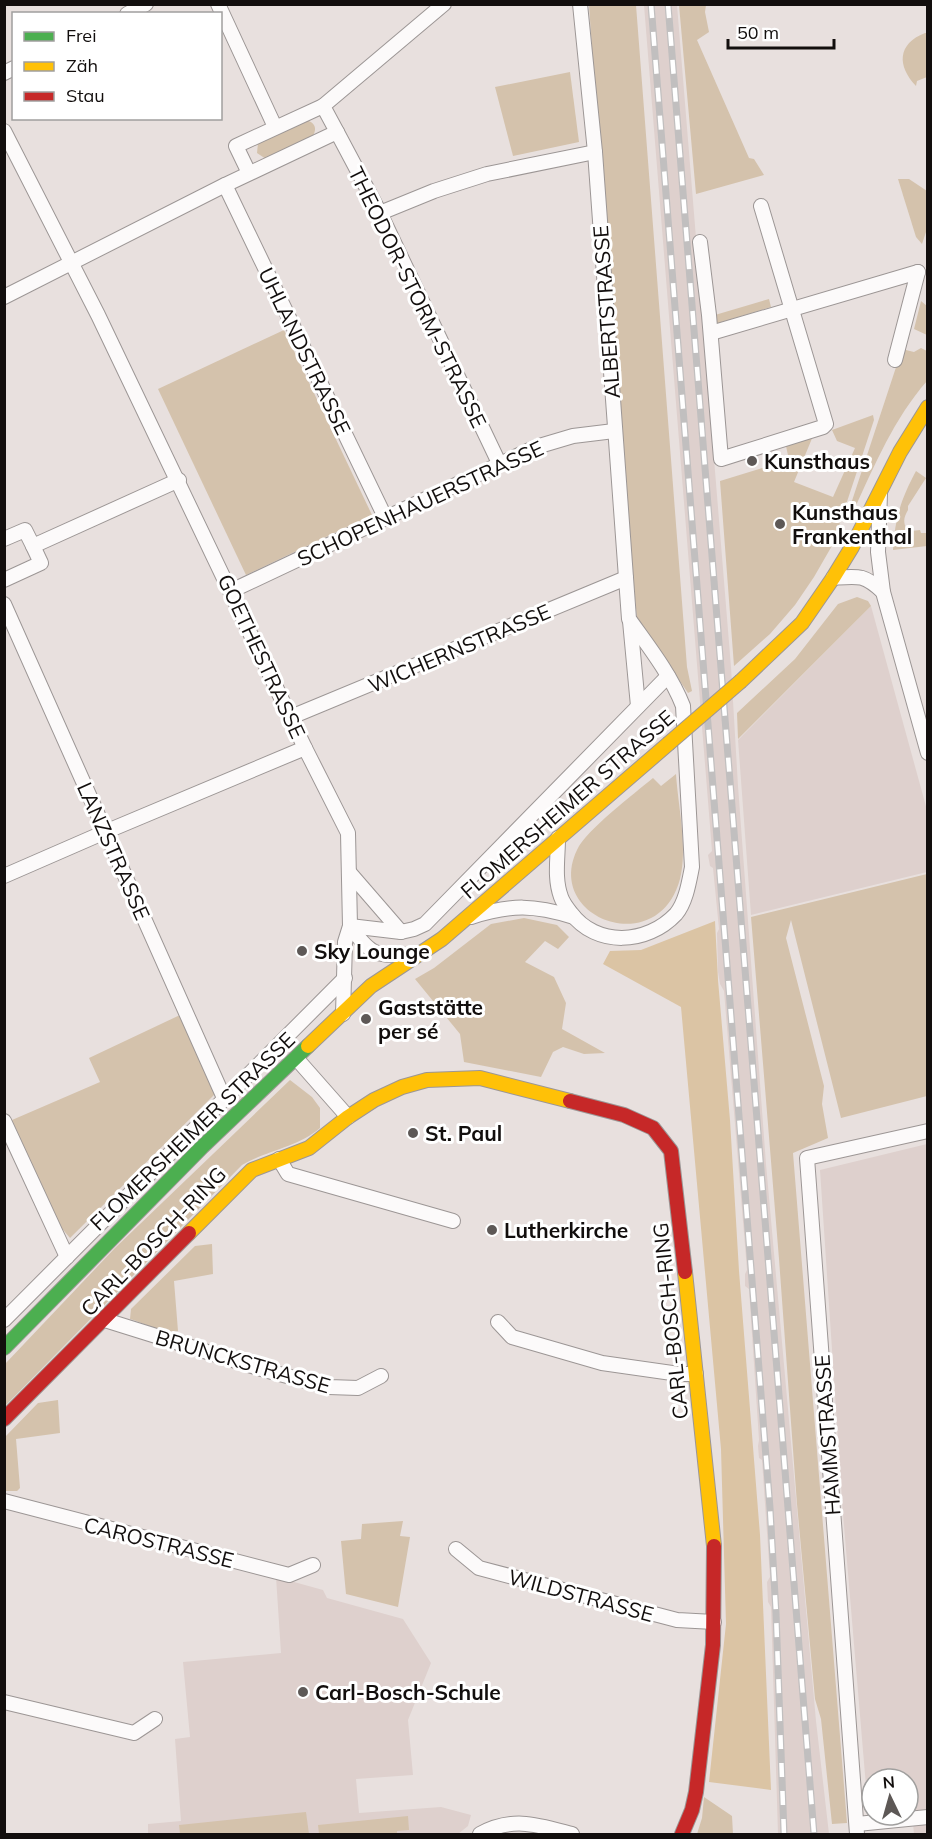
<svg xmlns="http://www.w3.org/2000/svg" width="932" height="1839" font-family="Mulish,sans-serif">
<rect width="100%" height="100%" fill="#e8e0de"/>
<g fill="#ded0cd">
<polygon points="644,5 677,5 731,667 738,786 766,1164 816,1721 829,1834 778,1834 771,1607 768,1602 767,1582 770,1577 762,1460 759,1458 758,1446 759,1440 749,1289 745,1286 745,1274 747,1270 724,991 720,984 718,972 717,933 719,929 713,868 710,866 708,855 712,851"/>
<polygon points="871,606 927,810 927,872 751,915 738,740"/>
<polygon points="927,1144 927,1834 914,1834 911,1803 908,1803 908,1779 872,1779 872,1802 867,1798 843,1514 820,1170"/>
<polygon points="276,1577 323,1590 327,1598 403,1619 431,1663 408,1720 413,1775 356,1779 359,1813 441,1807 471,1815 468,1826 458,1834 148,1834 148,1824 181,1821 175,1739 190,1737 183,1662 281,1653"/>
</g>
<g fill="#d4c2ac">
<polygon points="589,5 636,5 687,667 692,691 688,693 637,618 618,426"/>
<polygon points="679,5 706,5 705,12 709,32 697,40 749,158 754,159 764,175 696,194"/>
<path d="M 925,33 L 927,33 L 927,77 L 917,81 L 916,86 C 897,66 897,44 925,33 Z"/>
<polygon points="570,72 579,142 513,156 495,87"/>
<path d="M 304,120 C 315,121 318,129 312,137 L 266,159 L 257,153 L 258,143 Z"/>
<polygon points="898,179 909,179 927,191 927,229 922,244 916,237"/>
<polygon points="769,299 771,307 715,324 715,315"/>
<polygon points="921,301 927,306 927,335 914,329"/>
<polygon points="284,330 372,515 246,575 158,389"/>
<path d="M 921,348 L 927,351 L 927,381 C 891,422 871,474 848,523 L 845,522 L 902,349 L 914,352 Z"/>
<polygon points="873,415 874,420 833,544 814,577 795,605 770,634 734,666 720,481 789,460 786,446 813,436 794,482 833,497 855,448 837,441 832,430"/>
<path d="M 916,471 L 926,478 L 908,506 L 908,510 C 904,517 903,521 906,528 L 911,531 L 920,530 L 921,533 L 927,533 L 927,546 L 893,550 C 895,518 901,499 916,471 Z"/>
<polygon points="857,597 868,601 871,606 738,739 737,713 795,659 838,604"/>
<path d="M 676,774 C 678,806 688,849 680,879 C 658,961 544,918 577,850 C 586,830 634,794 653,778 L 661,786 Z"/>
<polygon points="927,874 927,1096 841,1118 791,920 786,938 824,1086 822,1104 828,1138 793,1153 847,1823 832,1824 821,1719 815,1699 797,1504 779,1259 751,917"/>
<polygon points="524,918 557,925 569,937 558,949 545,941 525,962 554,977 566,1003 562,1029 605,1053 584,1054 563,1047 553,1052 541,1077 464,1062 460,1034 415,979 434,968 491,924"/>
<polygon points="180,1015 215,1094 70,1238 59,1225 12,1120 100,1082 89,1058"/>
<path d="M 290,1080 L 312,1097 L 320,1108 L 320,1128 C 298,1147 268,1150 242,1165 L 5,1406 L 5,1364 L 115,1248 Z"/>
<path d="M 212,1244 L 213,1274 L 174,1281 L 178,1331 C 163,1334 144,1323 130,1319 L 131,1309 L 195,1246 Z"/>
<polygon points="58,1400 60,1433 16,1439 20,1488 17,1491 5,1491 5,1437 38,1403"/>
<polygon points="403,1521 400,1536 410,1537 398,1607 346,1594 341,1541 361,1539 362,1524"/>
<polygon points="704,1797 732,1816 733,1834 697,1834 702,1818"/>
<polygon points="306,1812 309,1834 180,1834 179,1825"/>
<polygon points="408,1816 409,1830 397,1831 397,1834 319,1834 318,1825"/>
</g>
<polygon fill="#dbc4a4" points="715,921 718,980 730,1120 739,1271 760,1535 771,1790 709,1782 726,1624 721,1449 681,1007 603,964 610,951 641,950"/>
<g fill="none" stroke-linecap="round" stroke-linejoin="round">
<defs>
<g id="street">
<polyline points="218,4 275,127"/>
<polyline points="127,14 146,4"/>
<polyline points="4,73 14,68"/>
<polyline points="4,131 98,315 305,748 348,833 350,926 345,942 343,1014"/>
<polyline points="337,132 380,213 499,463"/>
<polyline points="249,173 236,146 323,106 444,4"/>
<polyline points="225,185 385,517"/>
<polyline points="380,213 434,191 487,174 595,152"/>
<polyline points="700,242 709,315 721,459 823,427 826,424 761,206"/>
<polyline points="4,297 225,185 337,132 323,106"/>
<polyline points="711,333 918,272"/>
<polyline points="895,360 918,272"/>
<polyline points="880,494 878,552 883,592 928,753"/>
<polyline points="4,539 25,530 33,546 179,480"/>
<path d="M 833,578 C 858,576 864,574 883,592"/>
<polyline points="4,580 41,563 33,546"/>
<polyline points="231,591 536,447 573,436 614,431"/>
<polyline points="4,604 224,1098"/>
<polyline points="630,621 638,706"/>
<polyline points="291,717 626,578"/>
<path d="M 558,838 C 558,858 554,878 561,897 C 563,903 567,908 571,913 C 596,947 647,945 676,914 C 686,902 689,882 692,867 L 683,706 C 671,675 649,647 629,619 L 595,152 L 580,4"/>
<polyline points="349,872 401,932 414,929 425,924 668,676"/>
<polyline points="4,876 105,832 305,748"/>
<path d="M 471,917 C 512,904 534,905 574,917"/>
<path d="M 350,926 C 374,960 377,954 416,955"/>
<polyline points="350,926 401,932"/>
<polyline points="296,1058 348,1117"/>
<polyline points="4,1121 67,1257"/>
<polyline points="279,1159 288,1174 453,1221"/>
<polyline points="4,1320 345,978"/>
<polyline points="105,1320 268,1371 329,1387 358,1388 381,1376"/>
<polyline points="498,1322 512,1337 602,1363 679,1374 696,1374"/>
<polyline points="4,1501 289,1575 313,1565"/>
<polyline points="456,1549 479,1568 677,1620 714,1622"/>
<polyline points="4,1702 134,1733 155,1719"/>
<polyline points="857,1824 928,1817"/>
<path d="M 480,1834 C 513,1816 538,1825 572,1834"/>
<polyline points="857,1834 807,1158 928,1131"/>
</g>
<polyline id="fast" points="4,1348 202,1147 308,1046"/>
<g id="slow">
<polyline points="741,681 802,623 833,578 852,547 900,452 928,407"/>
<polyline points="308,1046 371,986 442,939 668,744"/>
<polyline points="189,1233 252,1170 309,1148 348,1117 374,1100 402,1087 427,1080 480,1078 570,1101"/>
<polyline points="685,1272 714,1546"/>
</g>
<g id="jam">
<polyline points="570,1101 624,1115 653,1128 671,1151 685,1272"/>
<polyline points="4,1419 189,1233"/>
<polyline points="682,1834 692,1810 696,1792 713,1645 714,1546"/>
</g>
</defs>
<use href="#street" stroke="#9c9695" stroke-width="16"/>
<use href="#fast" stroke="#9c9695" stroke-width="16"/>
<use href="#slow" stroke="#9c9695" stroke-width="16"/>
<use href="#jam" stroke="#9c9695" stroke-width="16"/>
<use href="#street" stroke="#fcfafa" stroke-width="14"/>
<use href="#fast" stroke="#4caf50" stroke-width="14"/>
<use href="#slow" stroke="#ffc107" stroke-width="14"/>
<use href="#jam" stroke="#c62828" stroke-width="14"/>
<defs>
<g id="rail">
<polyline points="651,4 770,1508 776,1613 784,1834"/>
<polyline points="668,4 814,1834"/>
</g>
</defs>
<use href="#rail" stroke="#c1bfbf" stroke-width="7"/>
<use href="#rail" stroke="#fff" stroke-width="4.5" stroke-dasharray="14" stroke-linecap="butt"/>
<defs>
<polyline id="slow-bridge" points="668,744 741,681"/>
</defs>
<use href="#slow-bridge" stroke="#9c9695" stroke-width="16" stroke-linecap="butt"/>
<use href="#slow-bridge" stroke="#ffc107" stroke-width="14"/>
</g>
<g fill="#5d5856" stroke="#fff" stroke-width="2">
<circle cx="752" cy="461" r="6"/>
<circle cx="780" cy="524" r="6"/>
<circle cx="302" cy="951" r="6"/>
<circle cx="366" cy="1019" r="6"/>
<circle cx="413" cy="1133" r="6"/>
<circle cx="492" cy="1230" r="6"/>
<circle cx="303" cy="1692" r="6"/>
</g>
<g text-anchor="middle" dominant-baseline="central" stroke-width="6" stroke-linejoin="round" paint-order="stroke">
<g font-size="21" fill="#120e0d" stroke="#fff">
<text transform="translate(418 297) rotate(64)">THEODOR-STORM-STRASSE</text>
<text transform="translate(606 312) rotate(-94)">ALBERTSTRASSE</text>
<text transform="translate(305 351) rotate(64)">UHLANDSTRASSE</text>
<text transform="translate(420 503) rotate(-25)">SCHOPENHAUERSTRASSE</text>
<text transform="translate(459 648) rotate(-23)">WICHERNSTRASSE</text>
<text transform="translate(262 656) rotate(65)">GOETHESTRASSE</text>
<text transform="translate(567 804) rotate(-41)">FLOMERSHEIMER STRASSE</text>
<text transform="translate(114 851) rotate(66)">LANZSTRASSE</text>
<text transform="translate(192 1131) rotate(-44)">FLOMERSHEIMER STRASSE</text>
<text transform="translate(153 1241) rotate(-46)">CARL-BOSCH-RING</text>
<text transform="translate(670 1321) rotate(-96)">CARL-BOSCH-RING</text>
<text transform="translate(243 1361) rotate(16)">BRUNCKSTRASSE</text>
<text transform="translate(827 1435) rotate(-94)">HAMMSTRASSE</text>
<text transform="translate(159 1542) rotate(14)">CAROSTRASSE</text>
<text transform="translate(581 1595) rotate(15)">WILDSTRASSE</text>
</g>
<g font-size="21" font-weight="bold" fill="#120e0d" stroke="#fff" text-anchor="start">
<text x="764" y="461">Kunsthaus</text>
<text x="792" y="512">Kunsthaus<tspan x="792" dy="24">Frankenthal</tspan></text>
<text x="314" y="951">Sky Lounge</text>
<text x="378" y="1007">Gaststätte<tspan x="378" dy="24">per sé</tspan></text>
<text x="425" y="1133">St. Paul</text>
<text x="504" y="1230">Lutherkirche</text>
<text x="315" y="1692">Carl-Bosch-Schule</text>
</g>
</g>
<rect width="932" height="1839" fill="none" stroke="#120e0d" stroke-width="12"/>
<rect x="12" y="12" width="210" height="108" fill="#ffffff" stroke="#a09f9e" stroke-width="1.5"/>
<rect x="24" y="32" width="30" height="9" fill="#4caf50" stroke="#a09f9e" stroke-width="1.5"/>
<text x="66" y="42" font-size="18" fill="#120e0d">Frei</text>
<rect x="24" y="62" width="30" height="9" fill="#ffc107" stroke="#a09f9e" stroke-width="1.5"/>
<text x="66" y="72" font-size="18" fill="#120e0d">Zäh</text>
<rect x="24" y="92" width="30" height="9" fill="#c62828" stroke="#a09f9e" stroke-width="1.5"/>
<text x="66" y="102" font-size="18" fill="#120e0d">Stau</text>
<g transform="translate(890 1797) rotate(355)"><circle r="28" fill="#ffffff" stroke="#a09f9e" stroke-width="1.5"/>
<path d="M0-4.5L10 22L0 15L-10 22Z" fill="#5d5856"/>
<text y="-9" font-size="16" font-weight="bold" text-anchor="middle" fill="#120e0d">N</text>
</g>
<path d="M728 39v9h106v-9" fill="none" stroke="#120e0d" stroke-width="3"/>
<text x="737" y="39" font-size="18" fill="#120e0d" stroke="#ffffff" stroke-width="4.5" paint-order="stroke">50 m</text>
</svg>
